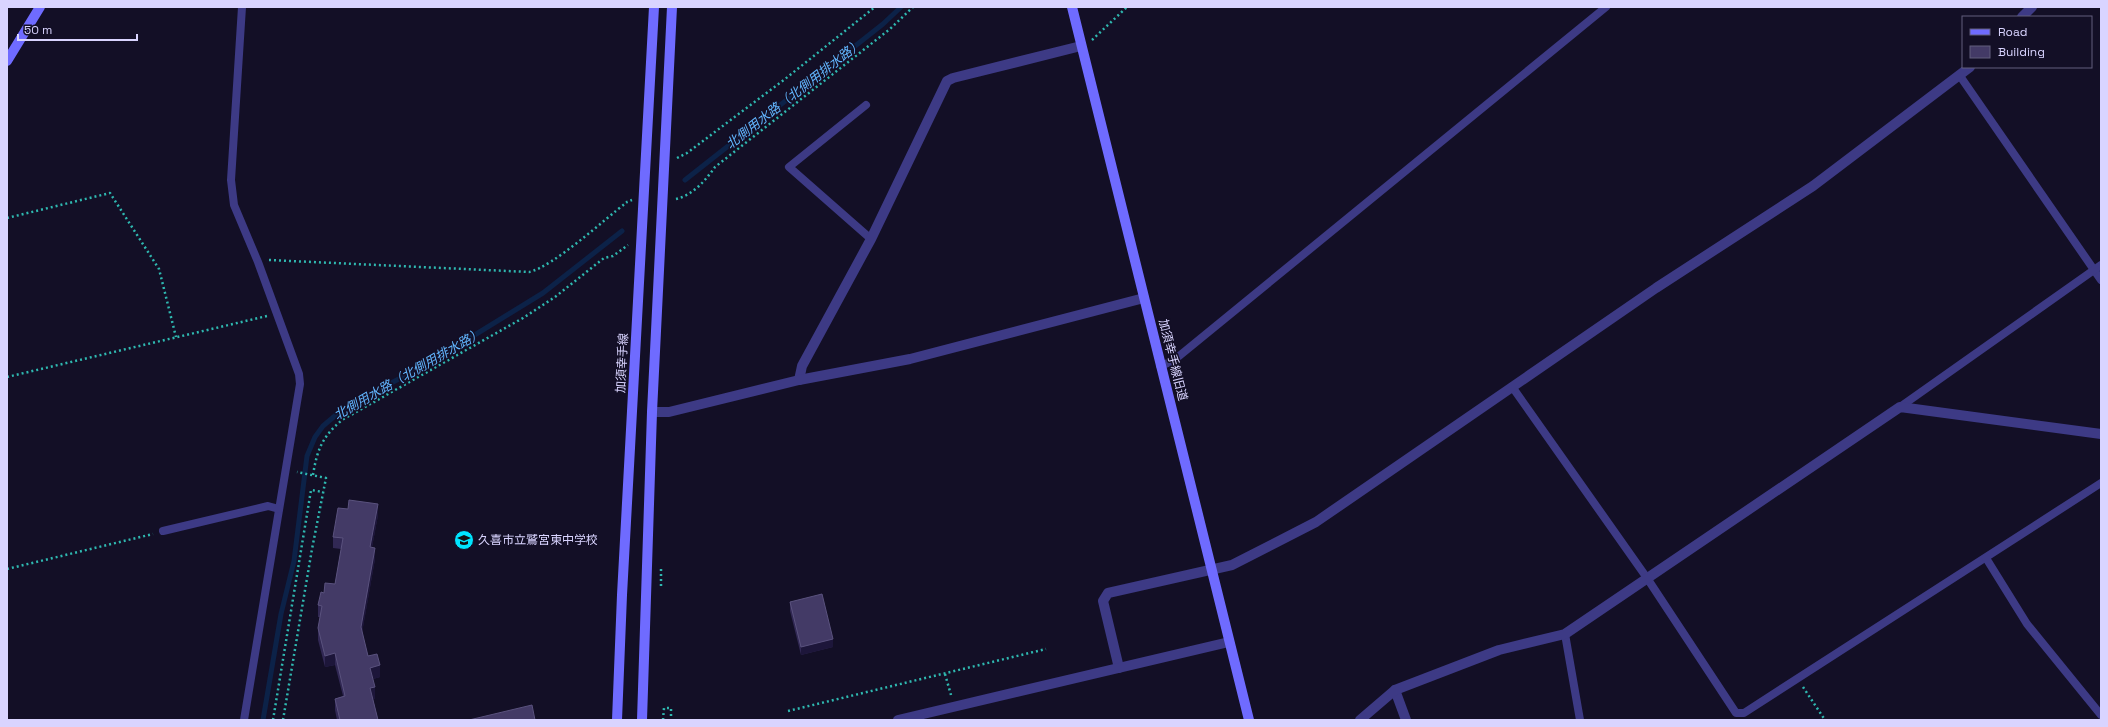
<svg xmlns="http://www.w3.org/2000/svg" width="2108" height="727" font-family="'Space Grotesk','Noto Sans JP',sans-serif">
<rect width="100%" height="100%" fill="#130f26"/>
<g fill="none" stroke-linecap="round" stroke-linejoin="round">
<g stroke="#0c2248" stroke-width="5">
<polyline points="685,180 883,24 901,7"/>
<polyline points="263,720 281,614 294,561 307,456 315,437 323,426 343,409 434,360 543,293 622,231"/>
</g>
<g stroke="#2fb8b0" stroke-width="2.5" stroke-dasharray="2 3" stroke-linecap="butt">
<polyline points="1092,40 1127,7"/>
<polyline points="677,158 687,153 785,79 875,7"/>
<path d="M 676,199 C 693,195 705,181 715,167 L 890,29 L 913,7"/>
<polyline points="7,218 110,193 159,269 176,337"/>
<path d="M 269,260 L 529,272 C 553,267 605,219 627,202 L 632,200"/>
<polyline points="7,377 267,316"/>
<path d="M 313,475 C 317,450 322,437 342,420 L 523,318 L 555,297 L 604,258 L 613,256 L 628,245"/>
<polyline points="7,569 153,534"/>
<polyline points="661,586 661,569"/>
<polyline points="945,674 951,695"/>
<polyline points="1803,687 1825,720"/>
<polyline points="788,711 1046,649"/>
<polyline points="273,720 311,490 323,492"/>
<polyline points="283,720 312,549 326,478 297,472"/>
<polyline points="663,720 664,708 671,708 671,720"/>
</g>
<g stroke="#3d3a85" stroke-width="8">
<polyline points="242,7 231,180 234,205 258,262 299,374 300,384 244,720"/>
<polyline points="1960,76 2101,280"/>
<polyline points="866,105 789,167 871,239"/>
<polyline points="1160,366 1173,361 1606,7"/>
<polyline points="1513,388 1647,578 1736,713 1744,713 2101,483"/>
<polyline points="1900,407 2101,265"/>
<polyline points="163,531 268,506 279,509"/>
<polyline points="1986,558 2027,624 2101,715"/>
<polyline points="1565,634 1580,720"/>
</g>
<g stroke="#3d3a85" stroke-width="10">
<polyline points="2022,17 2032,7"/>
<polyline points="799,380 802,366 871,239 947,81 953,78 1081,46"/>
<polyline points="652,412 669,412 799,380 910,359 1144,298"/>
<polyline points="1119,668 1103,601 1108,593 1232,565 1316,522 1656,288 1813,186 1970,67"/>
<polyline points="1395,690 1406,720"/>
<polyline points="898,720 1229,642"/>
<polyline points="1360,720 1395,690 1499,650 1565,634 1900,407 2101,434"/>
</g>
<g stroke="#6f6bff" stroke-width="10">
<polyline points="1072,7 1249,720"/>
<polyline points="7,61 40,7"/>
<polyline points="617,720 622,595 654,7"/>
<polyline points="642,720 652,412 672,7"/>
</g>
</g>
<g fill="#312854">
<polygon points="348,509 378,515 372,547 375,559 362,632 368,656 380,677 373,679 375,699 373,699 378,720 337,720 335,710 335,699 343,696 335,665 325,667 318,640 318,628 320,617 318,617 318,605 324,593 335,584 341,549 333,548 333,537"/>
<polygon points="790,602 833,647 801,655 790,611"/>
</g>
<g fill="#1d163a">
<polygon points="378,504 378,515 370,558 370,547"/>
<polygon points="375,548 375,559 361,639 361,627"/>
<polygon points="833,639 833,647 801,655 801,647"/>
<polygon points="335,653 335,665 325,667 325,656"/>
<polygon points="380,665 380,677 370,680 370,668"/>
<polygon points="375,687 375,699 370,700 370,688"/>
</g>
<g fill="#433a66" stroke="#5a527e">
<polygon points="349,500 378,504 370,547 375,548 361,627 368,656 377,654 380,665 370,668 375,687 370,688 378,720 340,720 335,699 345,696 335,653 325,656 318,628 322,606 318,605 321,592 324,593 325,583 335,584 343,538 333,537 338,508 348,509"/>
<polygon points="822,594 833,639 801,647 790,602"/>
<polygon points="532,705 535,720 469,720"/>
</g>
<defs>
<symbol id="school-disc" viewBox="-11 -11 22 22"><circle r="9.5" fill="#00e5ff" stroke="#130f26"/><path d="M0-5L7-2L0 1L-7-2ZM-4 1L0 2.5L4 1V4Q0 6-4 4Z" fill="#111"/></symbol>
</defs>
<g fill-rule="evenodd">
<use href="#school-disc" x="453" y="529" width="22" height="22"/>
</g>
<g text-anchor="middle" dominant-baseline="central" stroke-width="3" stroke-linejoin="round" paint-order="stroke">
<g font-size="12" fill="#d9d4ff" stroke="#130f26">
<text transform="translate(1173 360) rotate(76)">加須幸手線旧道</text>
<text transform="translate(622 363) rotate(-87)">加須幸手線</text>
</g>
<g font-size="12" fill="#d9d4ff" stroke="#130f26" text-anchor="start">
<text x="478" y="540">久喜市立鷲宮東中学校</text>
</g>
<g font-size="13" font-style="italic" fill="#62b6ff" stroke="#130f26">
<text transform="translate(794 94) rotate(-38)">北側用水路（北側用排水路）</text>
<text transform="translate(408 374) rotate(-30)">北側用水路（北側用排水路）</text>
</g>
</g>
<rect width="2108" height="727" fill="none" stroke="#d9d4ff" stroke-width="16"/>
<rect x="1962" y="16" width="130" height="52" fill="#130f26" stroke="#625e7d"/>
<rect x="1970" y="29" width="20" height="6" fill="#6f6bff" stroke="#625e7d"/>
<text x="1998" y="36" font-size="12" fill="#d9d4ff">Road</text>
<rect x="1970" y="46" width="20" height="12" fill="#433a66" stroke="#625e7d"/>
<text x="1998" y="56" font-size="12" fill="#d9d4ff">Building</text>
<path d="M18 34v6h119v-6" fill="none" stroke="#d9d4ff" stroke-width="2"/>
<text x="24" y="34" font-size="12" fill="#d9d4ff" stroke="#130f26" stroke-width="3" paint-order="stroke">50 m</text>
</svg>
